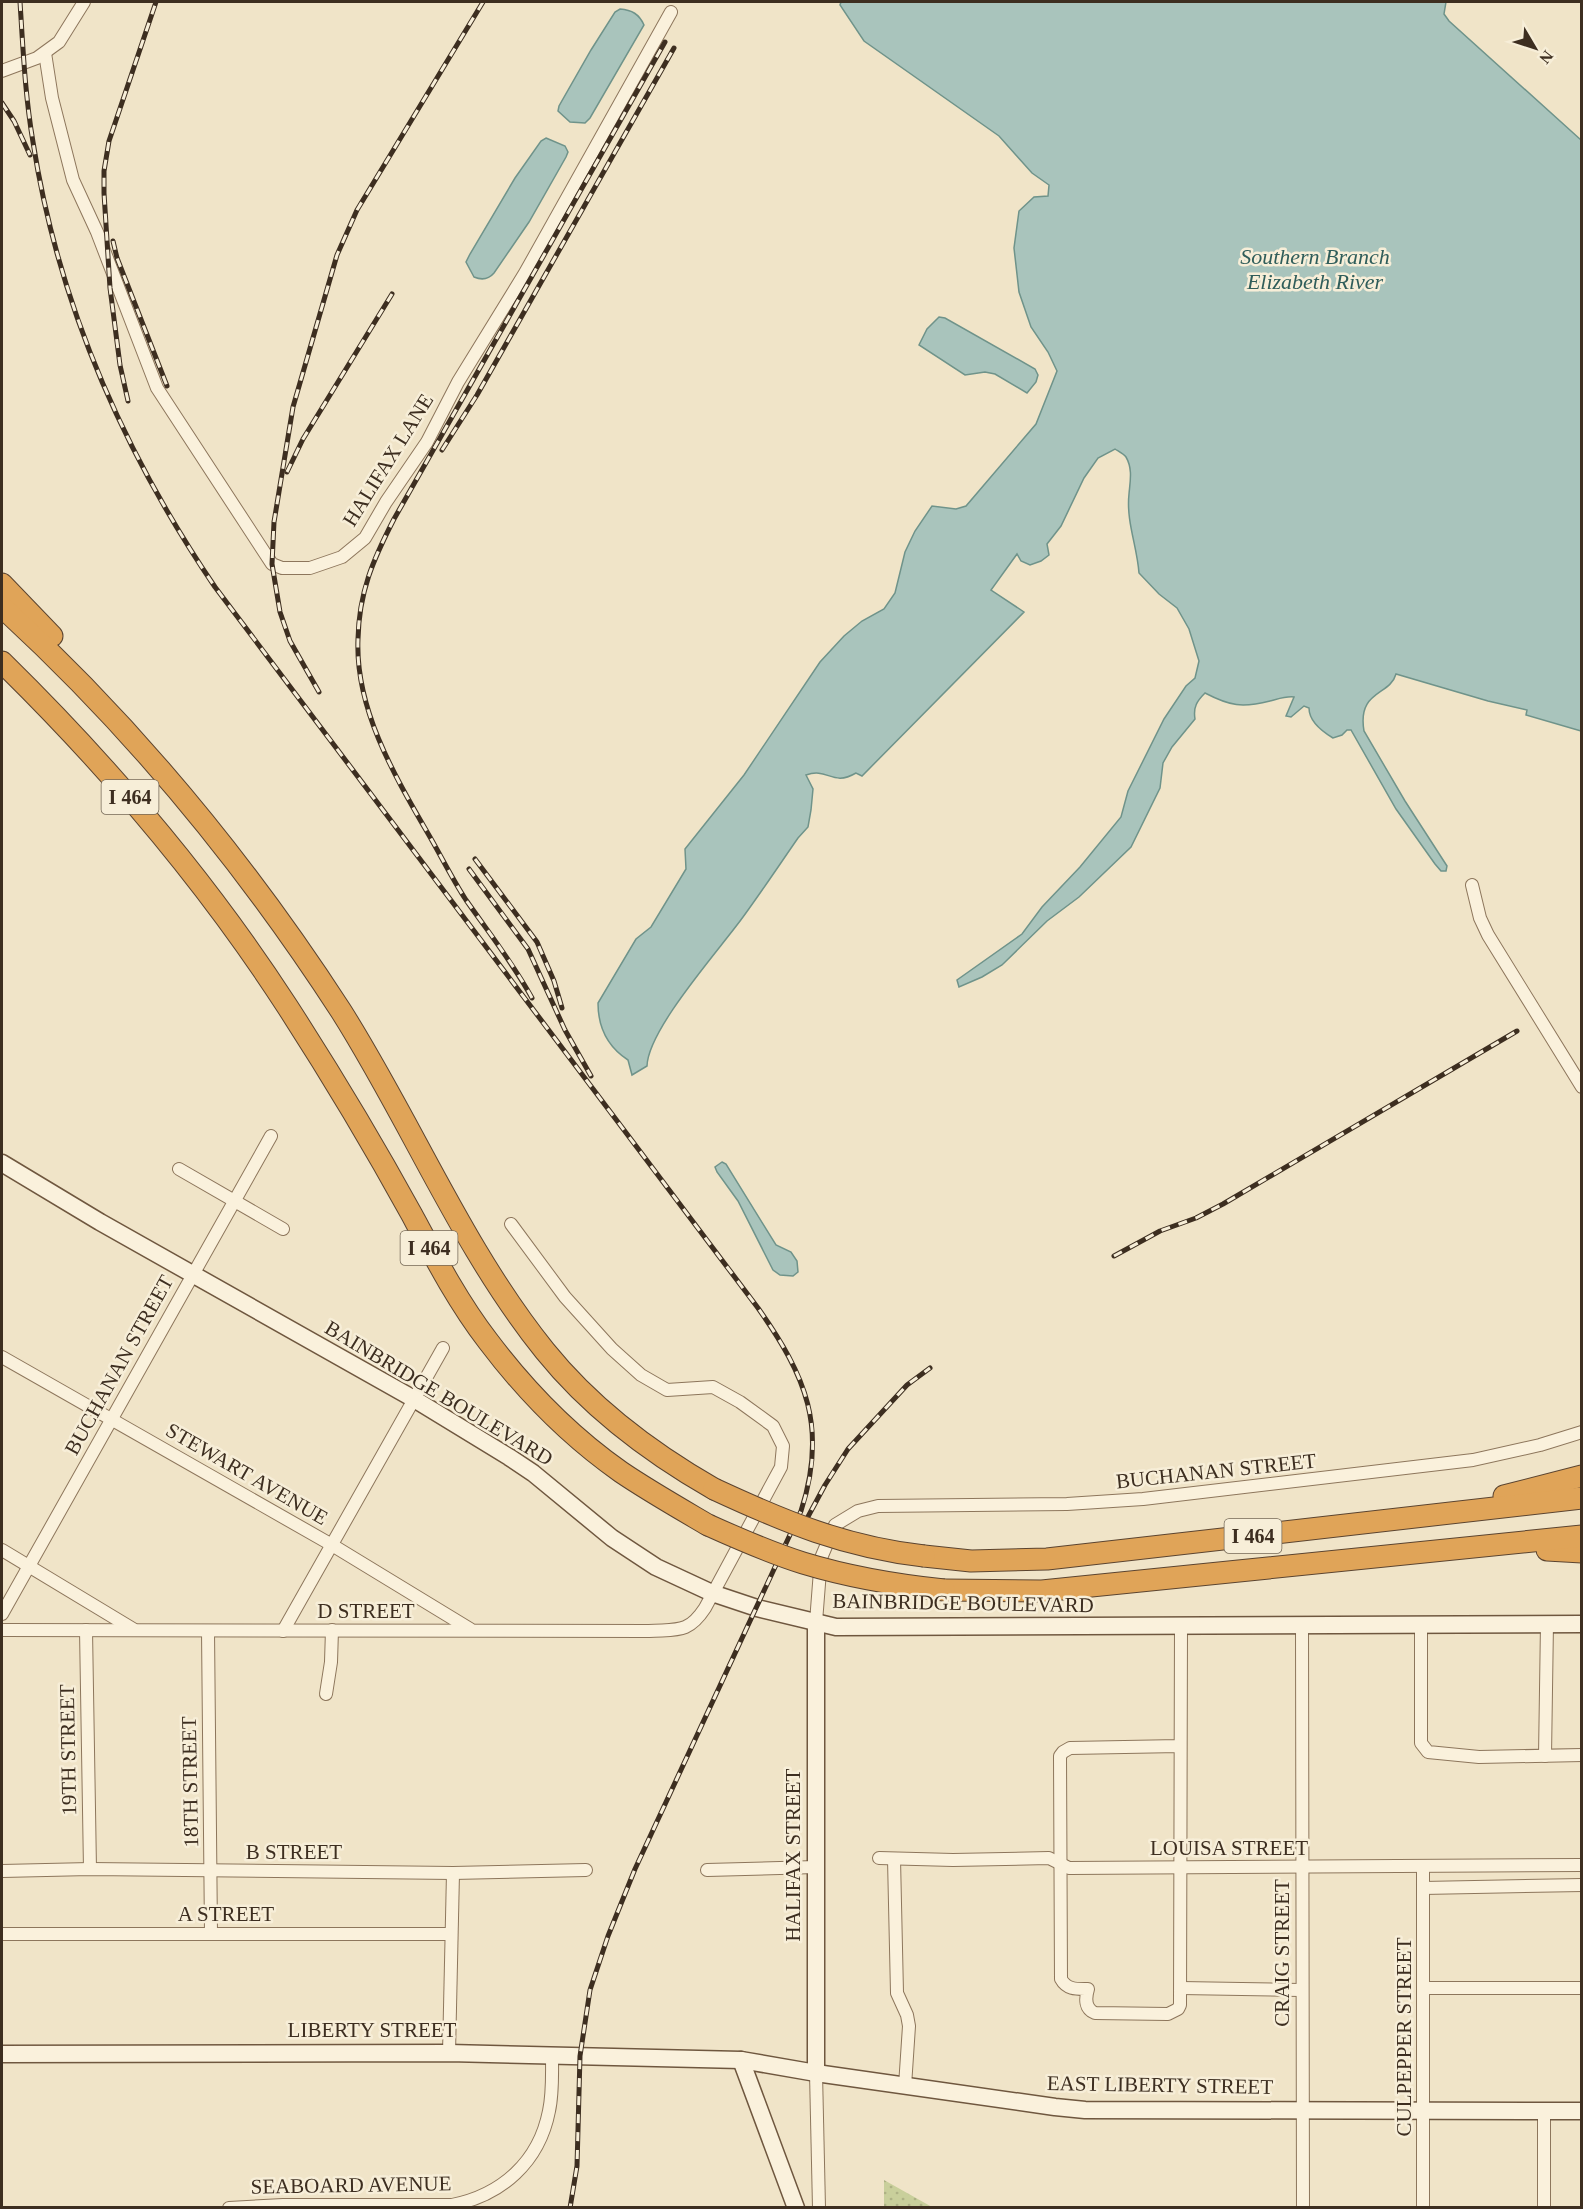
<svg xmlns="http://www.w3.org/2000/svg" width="1583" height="2209" font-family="'Times New Roman',serif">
<defs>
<pattern id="park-dots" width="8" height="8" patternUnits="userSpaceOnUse" patternTransform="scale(1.5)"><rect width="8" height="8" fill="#c9cf9b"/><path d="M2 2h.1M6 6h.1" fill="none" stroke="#aeb285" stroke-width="1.8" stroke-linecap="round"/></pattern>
</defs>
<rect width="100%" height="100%" fill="#f0e4c8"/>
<polygon fill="url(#park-dots)" points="884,2180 932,2207 884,2207"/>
<g fill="#a9c4bc" stroke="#6f938a" stroke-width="1.5">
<path d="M 841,2 L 1446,2 L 1444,14 L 1449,21 L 1581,140 L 1581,731 L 1526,715 L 1527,710 L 1488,701 L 1396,674 C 1390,696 1357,690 1364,731 L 1405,801 L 1447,866 L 1446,871 L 1441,871 L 1435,864 L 1396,809 L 1351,730 L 1347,730 L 1342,735 L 1333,738 C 1323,732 1309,721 1309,708 L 1304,706 L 1291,717 L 1286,716 L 1294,697 C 1286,696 1278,699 1270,701 C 1242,708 1230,706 1205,693 C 1197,701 1193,707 1195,719 L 1172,747 L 1163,763 L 1160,788 L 1131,847 L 1079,897 L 1047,921 L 1002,965 L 982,977 L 959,987 L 957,980 L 1022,934 L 1042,907 L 1080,867 L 1121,817 L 1128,791 L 1164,719 L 1186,686 L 1195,678 L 1199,661 L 1189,629 L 1177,608 L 1159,594 L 1139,573 C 1137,546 1126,521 1129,494 C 1130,482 1133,469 1126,457 C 1124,454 1118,451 1115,449 L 1098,458 L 1084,478 L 1061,526 L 1047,544 L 1049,555 L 1041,561 L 1030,565 L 1021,561 L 1017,554 L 991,590 L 1024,612 L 862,776 L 856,773 C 832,787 828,767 806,775 L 813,789 L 811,810 L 808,827 L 798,838 C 780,864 762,891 743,917 C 720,949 648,1029 647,1066 L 632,1075 L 628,1060 C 608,1047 598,1028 598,1003 L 636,939 L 651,927 L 686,869 L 685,849 L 744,775 L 820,662 L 844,636 L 862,621 L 884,609 L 895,593 L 905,552 L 915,531 L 932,506 L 956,509 L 966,506 L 1036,424 L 1057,371 L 1048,352 L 1031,327 L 1019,292 L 1014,248 L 1019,211 L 1034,197 L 1048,196 L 1049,185 L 1032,173 L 999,136 L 864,41 L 840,5 Z"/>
<path d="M 620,9 C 632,10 639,14 644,25 L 590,118 L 585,123 L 570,122 L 558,111 L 559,106 L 591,50 L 615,12 Z"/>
<path d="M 546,138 L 565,146 L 568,152 L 566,157 L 529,222 L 494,273 C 488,280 481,280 474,277 L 466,262 L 470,254 L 515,178 L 541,141 Z"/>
<polygon points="939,317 945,318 1035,369 1038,375 1036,382 1027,393 995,374 985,372 965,375 919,345 927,329"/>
<polygon points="722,1162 726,1164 776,1245 791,1252 797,1261 798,1272 793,1276 780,1275 773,1270 738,1201 717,1172 715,1167"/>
</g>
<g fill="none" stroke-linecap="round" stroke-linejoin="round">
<defs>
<g id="street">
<polyline points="45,53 52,98 73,180 97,232 157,388 272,564 282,568 310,568 342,557 365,538 386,502 427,442 458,382 525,273 671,12"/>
<polyline points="2,71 37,58 59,42 84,2"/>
<polyline points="1472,885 1480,918 1488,935 1582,1087"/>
<polyline points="179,1169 283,1229"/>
<polyline points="2,1357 332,1545 470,1629"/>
<polyline points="2,1550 133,1629"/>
<polyline points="2,1614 271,1136"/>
<polyline points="816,1622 821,1558 835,1525 858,1511 878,1506 1067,1504 1143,1499 1473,1460 1540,1445 1582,1432"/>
<polyline points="1421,1625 1421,1743 1428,1752 1479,1757 1582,1755"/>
<polyline points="1302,1626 1303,2208"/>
<path d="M 2,1630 L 649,1631 C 677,1629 688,1634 705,1608 L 781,1467 L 783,1446 L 773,1426 L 740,1402 L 713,1387 L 667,1390 L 641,1375 L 612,1349 L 565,1297 L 511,1224"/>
<polyline points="86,1630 90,1869"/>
<polyline points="208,1631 211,1933"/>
<polyline points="283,1631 443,1348"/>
<polyline points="326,1694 331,1662 332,1630"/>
<path d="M 1179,1746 L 1070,1748 L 1063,1752 L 1060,1756 L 1061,1979 C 1067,1990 1077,1989 1088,1989 C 1085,1999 1085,2009 1095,2013 L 1168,2014 L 1178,2009 L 1180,2005 L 1181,1626"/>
<polyline points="1545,1756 1547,1623"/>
<polyline points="879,1858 953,1860 1049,1858 1069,1868 1582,1865"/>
<polyline points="894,1859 897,1993 907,2015 909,2026 905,2086"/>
<polyline points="1423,1866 1423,2208"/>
<polyline points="707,1870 816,1867"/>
<polyline points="2,1871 90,1869 453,1873 586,1870"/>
<polyline points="1423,1888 1582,1885"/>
<polyline points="2,1934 451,1934"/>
<polyline points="1181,1988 1301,1990"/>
<polyline points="1423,1988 1582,1988"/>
<polyline points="449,2053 453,1873"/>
<polyline points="816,2073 819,2208"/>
<polyline points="1544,2111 1544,2208"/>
<path d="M 229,2208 L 283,2205 L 452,2205 C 502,2195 539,2162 549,2111 C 553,2093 552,2074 552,2055"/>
</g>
<g id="secondary">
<polyline points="2,1163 100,1222 414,1399 509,1457 533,1473 612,1538 656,1567 712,1593 757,1608 836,1627 1582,1624"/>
<polyline points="816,1622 816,2073"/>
<polyline points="2,2054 449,2053 741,2060 816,2073 1055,2107 1085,2110 1582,2111"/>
<polyline points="741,2060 796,2208"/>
</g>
<g id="highway">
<polyline points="2,584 52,636"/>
<path d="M 2,607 C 132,726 245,863 341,1011 C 412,1123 462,1248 545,1351 C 591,1408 651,1453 714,1489"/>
<path d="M 2,662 C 108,766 206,881 287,1006 C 331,1074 373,1144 412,1215 C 435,1258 458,1302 488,1341 C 525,1390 571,1437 621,1472 C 649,1491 679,1508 708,1525"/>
<polyline points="1504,1496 1582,1476"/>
<polyline points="1547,1550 1582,1552"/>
<polyline points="924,1556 971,1561 1047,1559 1582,1498"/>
<polyline points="944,1590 1042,1591 1582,1536"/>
</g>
</defs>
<use href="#street" stroke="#8d765c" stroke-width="14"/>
<use href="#secondary" stroke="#6f573f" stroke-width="19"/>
<use href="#highway" stroke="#5b4430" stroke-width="23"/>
<use href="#street" stroke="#faf1dc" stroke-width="12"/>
<use href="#secondary" stroke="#faf1dc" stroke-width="16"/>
<use href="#highway" stroke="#e0a458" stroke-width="21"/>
<defs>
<g id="rail">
<path d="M 20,2 C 23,48 25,95 33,142 C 58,303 124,453 215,587 L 758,1308 C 806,1376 828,1428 801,1511 L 635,1869 L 608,1936 L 590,1990 L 580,2056 L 577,2166 L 570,2208"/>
<polyline points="2,103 14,121 30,155"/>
<polyline points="113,241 117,258 167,386"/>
<polyline points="128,401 120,365 110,288 104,193 104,171 109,141 156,2"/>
<polyline points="442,450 477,395 674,48"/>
<polyline points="287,472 303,439 392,294"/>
<polyline points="319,692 290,641 280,612 272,564 274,522 293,407 337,255 357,210 483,2"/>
<polyline points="475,859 537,942 554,981 562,1008"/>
<polyline points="469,869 528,949 565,1030 591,1076"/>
<path d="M 532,998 C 513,963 489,933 466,900 C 453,880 442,858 430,837 C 396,778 355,710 358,639 C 359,592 373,560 394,519 L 665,42"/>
<polyline points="1114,1256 1160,1231 1196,1218 1223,1204 1517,1031"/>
<polyline points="803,1526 825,1485 848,1449 907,1385 930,1368"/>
</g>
</defs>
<use href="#rail" stroke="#3d2e20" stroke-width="5"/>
<use href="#rail" stroke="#f7eed8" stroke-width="3" stroke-dasharray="9" stroke-linecap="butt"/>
<defs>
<g id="highway-bridge">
<path d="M 714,1489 C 785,1522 845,1547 924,1556"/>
<path d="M 708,1525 C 739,1539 771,1553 803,1563 C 849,1577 896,1585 944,1590"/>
</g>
</defs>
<use href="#highway-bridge" stroke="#5b4430" stroke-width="23" stroke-linecap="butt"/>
<use href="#highway-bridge" stroke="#e0a458" stroke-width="21"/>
</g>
<g text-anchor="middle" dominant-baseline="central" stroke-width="5" stroke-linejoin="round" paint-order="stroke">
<g fill="#f7eed8" stroke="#756857" stroke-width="1.5">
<rect x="101.5" y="780" width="57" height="34" rx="4.5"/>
<rect x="400.5" y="1231" width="57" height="34" rx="4.5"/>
<rect x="1224.5" y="1519" width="57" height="34" rx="4.5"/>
</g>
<g font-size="20" font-weight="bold" fill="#3d2e20">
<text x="130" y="797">I 464</text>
<text x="429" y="1248">I 464</text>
<text x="1253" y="1536">I 464</text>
</g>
<g font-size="21" fill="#3d2e20" stroke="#f7eed8">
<text transform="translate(388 460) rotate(-58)">HALIFAX LANE</text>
<text transform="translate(119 1365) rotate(-61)">BUCHANAN STREET</text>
<text transform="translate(439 1393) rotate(31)">BAINBRIDGE BOULEVARD</text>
<text transform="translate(1216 1471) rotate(-6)">BUCHANAN STREET</text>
<text transform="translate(247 1474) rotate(30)">STEWART AVENUE</text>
<text transform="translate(963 1603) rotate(1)">BAINBRIDGE BOULEVARD</text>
<text x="366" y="1611">D STREET</text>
<text transform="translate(68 1750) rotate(-91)">19TH STREET</text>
<text transform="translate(190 1782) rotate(-91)">18TH STREET</text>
<text x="1229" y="1848">LOUISA STREET</text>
<text x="294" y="1852">B STREET</text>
<text transform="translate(793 1855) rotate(-90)">HALIFAX STREET</text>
<text x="226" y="1914">A STREET</text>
<text transform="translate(1282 1953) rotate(-90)">CRAIG STREET</text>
<text x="372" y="2030">LIBERTY STREET</text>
<text transform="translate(1404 2037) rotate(-90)">CULPEPPER STREET</text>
<text transform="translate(1160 2085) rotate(1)">EAST LIBERTY STREET</text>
<text transform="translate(351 2185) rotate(-1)">SEABOARD AVENUE</text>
</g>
<g font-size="22" font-style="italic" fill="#2f5d5a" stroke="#f7eed8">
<text x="1315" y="256">Southern Branch<tspan x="1315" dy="25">Elizabeth River</tspan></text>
</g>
</g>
<rect width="1583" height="2209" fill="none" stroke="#3d2e20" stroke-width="6"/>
<g transform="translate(1535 48) rotate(129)" stroke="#f7eed8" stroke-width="4.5" paint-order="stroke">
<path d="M0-4.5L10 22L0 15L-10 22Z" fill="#3d2e20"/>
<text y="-9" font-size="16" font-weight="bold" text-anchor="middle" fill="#3d2e20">N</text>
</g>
</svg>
